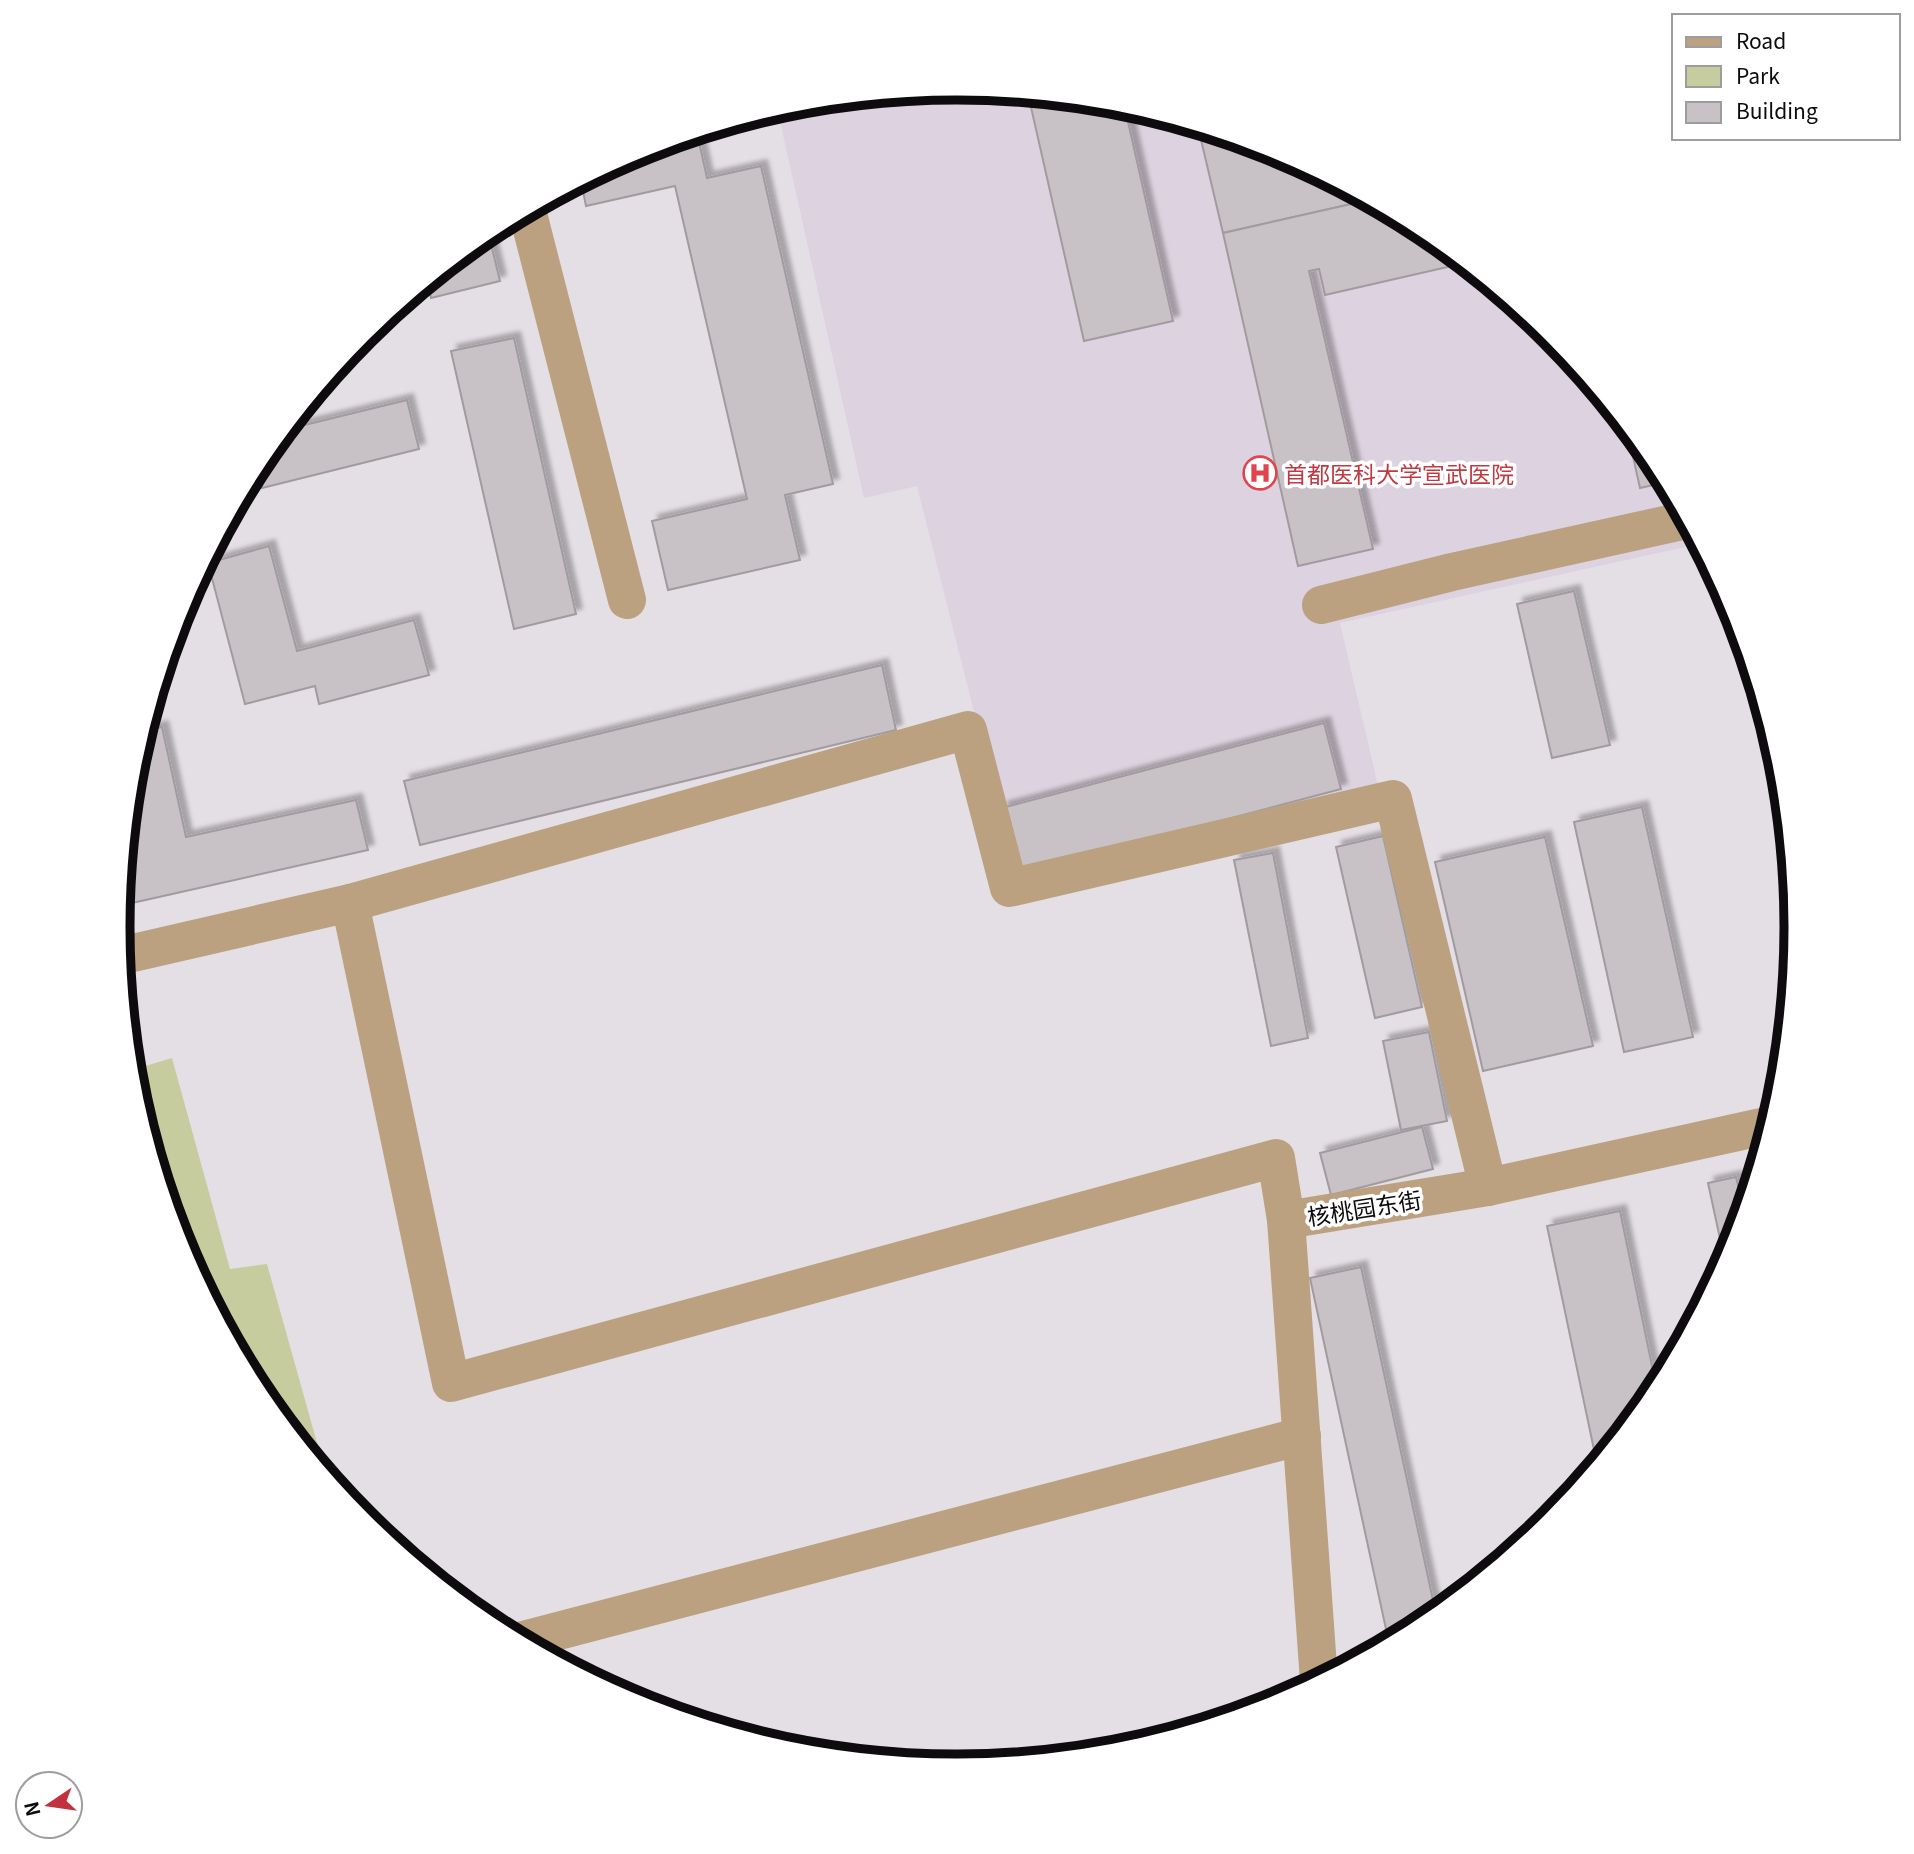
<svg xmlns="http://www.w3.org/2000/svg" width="1914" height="1854" font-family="Georgia,'Noto Sans SC',serif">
<defs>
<filter id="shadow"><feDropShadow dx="6" dy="-6" stdDeviation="2" flood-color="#0004"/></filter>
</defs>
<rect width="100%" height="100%" fill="#e4dfe5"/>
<polygon fill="#ddd2df" points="957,88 1121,104 1279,152 1424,229 1551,334 1655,461 1699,544 1340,623 1379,790 1016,878 917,486 864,498 777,108 794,104"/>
<polygon fill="#c7cc9e" points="172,1058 230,1269 267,1264 326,1475 259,1393 181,1248 134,1090 132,1070"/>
<g fill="#c8c2c7" stroke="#a19ba0" stroke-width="2" filter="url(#shadow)">
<polygon points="1028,94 1124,104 1173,321 1084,341"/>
<polygon points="1198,127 1279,152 1369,200 1223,233"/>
<polygon points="697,133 707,178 761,166 833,484 785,495 800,560 668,590 652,521 747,499 675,186 586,206 581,181 636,151"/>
<polygon points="1369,200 1424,229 1465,263 1325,295 1319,269 1309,271 1373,549 1298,566 1223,233"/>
<polygon points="488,232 500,281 431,298 427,281"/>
<polygon points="514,338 576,614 514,629 451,351"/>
<polygon points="407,400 419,449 262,488 258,472 252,473 259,460 284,430"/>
<polygon points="1626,425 1655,461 1666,482 1640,488"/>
<polygon points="269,546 297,651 414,620 429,675 319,704 315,686 245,704 208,563"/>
<polygon points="1574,591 1610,745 1552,758 1517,604"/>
<polygon points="882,665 896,730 420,845 404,781"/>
<polygon points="1324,723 1341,789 1020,874 1002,808"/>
<polygon points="162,727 186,837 356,800 368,850 132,903 124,865 134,763 143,731"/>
<polygon points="1642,807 1693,1037 1624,1052 1574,822"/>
<polygon points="1383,836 1422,1007 1375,1018 1336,847"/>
<polygon points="1545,837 1593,1046 1483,1071 1435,862"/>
<polygon points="1273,853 1308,1038 1271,1046 1234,860"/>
<polygon points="1429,1032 1447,1121 1401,1130 1383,1041"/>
<polygon points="1422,1127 1433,1169 1331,1195 1320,1153"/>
<polygon points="1736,1177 1744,1211 1732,1249 1725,1262 1708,1183"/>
<polygon points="1620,1211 1657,1390 1597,1464 1547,1226"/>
<polygon points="1361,1267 1436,1614 1423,1625 1389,1643 1310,1278"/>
</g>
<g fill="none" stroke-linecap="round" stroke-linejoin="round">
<g stroke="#bba180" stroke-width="38">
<polyline points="527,210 627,600"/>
<polyline points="1321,605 1452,572 1687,520"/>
<polyline points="350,903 451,1383 1276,1158 1286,1220"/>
<polyline points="120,956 350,903 968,730 1009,888 1393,799 1488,1187"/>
<polyline points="520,1641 1302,1436"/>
<polyline points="1319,1681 1286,1220 1488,1187 1770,1125"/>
</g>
</g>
<defs>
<symbol id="hospital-ring" viewBox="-11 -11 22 22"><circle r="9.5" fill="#fff" stroke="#e0444e" stroke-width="1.5"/><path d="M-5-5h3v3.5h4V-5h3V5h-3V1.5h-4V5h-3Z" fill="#e0444e"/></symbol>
</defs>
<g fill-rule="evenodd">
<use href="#hospital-ring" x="1241" y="454" width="38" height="38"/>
</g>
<g text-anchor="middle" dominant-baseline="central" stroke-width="7" stroke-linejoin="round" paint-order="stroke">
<g font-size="23" fill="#be3a42" stroke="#fff" text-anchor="start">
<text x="1284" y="473">首都医科大学宣武医院</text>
</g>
<g font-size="23" fill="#0d0b0d" stroke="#fff">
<text transform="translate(1364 1207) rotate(-9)">核桃园东街</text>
</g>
</g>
<path d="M0 0H1914V1854H0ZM130 927a827 827 0 1 1 1654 0a827 827 0 1 1-1654 0Z" fill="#fff" fill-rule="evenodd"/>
<path fill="none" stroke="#0d0b0d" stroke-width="9" d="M130 927a827 827 0 1 1 1654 0a827 827 0 1 1-1654 0Z"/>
<rect x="1672" y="14" width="228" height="126" fill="#ffffff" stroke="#9e9d9e" stroke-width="2"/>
<rect x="1686" y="37" width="35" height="10" fill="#bba180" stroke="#9e9d9e" stroke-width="2"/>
<text x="1736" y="49" font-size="21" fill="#0d0b0d">Road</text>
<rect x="1686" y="66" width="35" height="21" fill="#c7cc9e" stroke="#9e9d9e" stroke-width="2"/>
<text x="1736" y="84" font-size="21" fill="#0d0b0d">Park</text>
<rect x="1686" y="102" width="35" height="21" fill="#c8c2c7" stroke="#9e9d9e" stroke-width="2"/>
<text x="1736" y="119" font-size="21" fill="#0d0b0d">Building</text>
<g transform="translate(49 1805) rotate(257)"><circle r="33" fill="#ffffff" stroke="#9e9d9e" stroke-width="2"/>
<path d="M0-5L12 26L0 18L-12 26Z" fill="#c2323e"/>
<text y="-10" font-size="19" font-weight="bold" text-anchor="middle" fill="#0d0b0d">N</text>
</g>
</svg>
